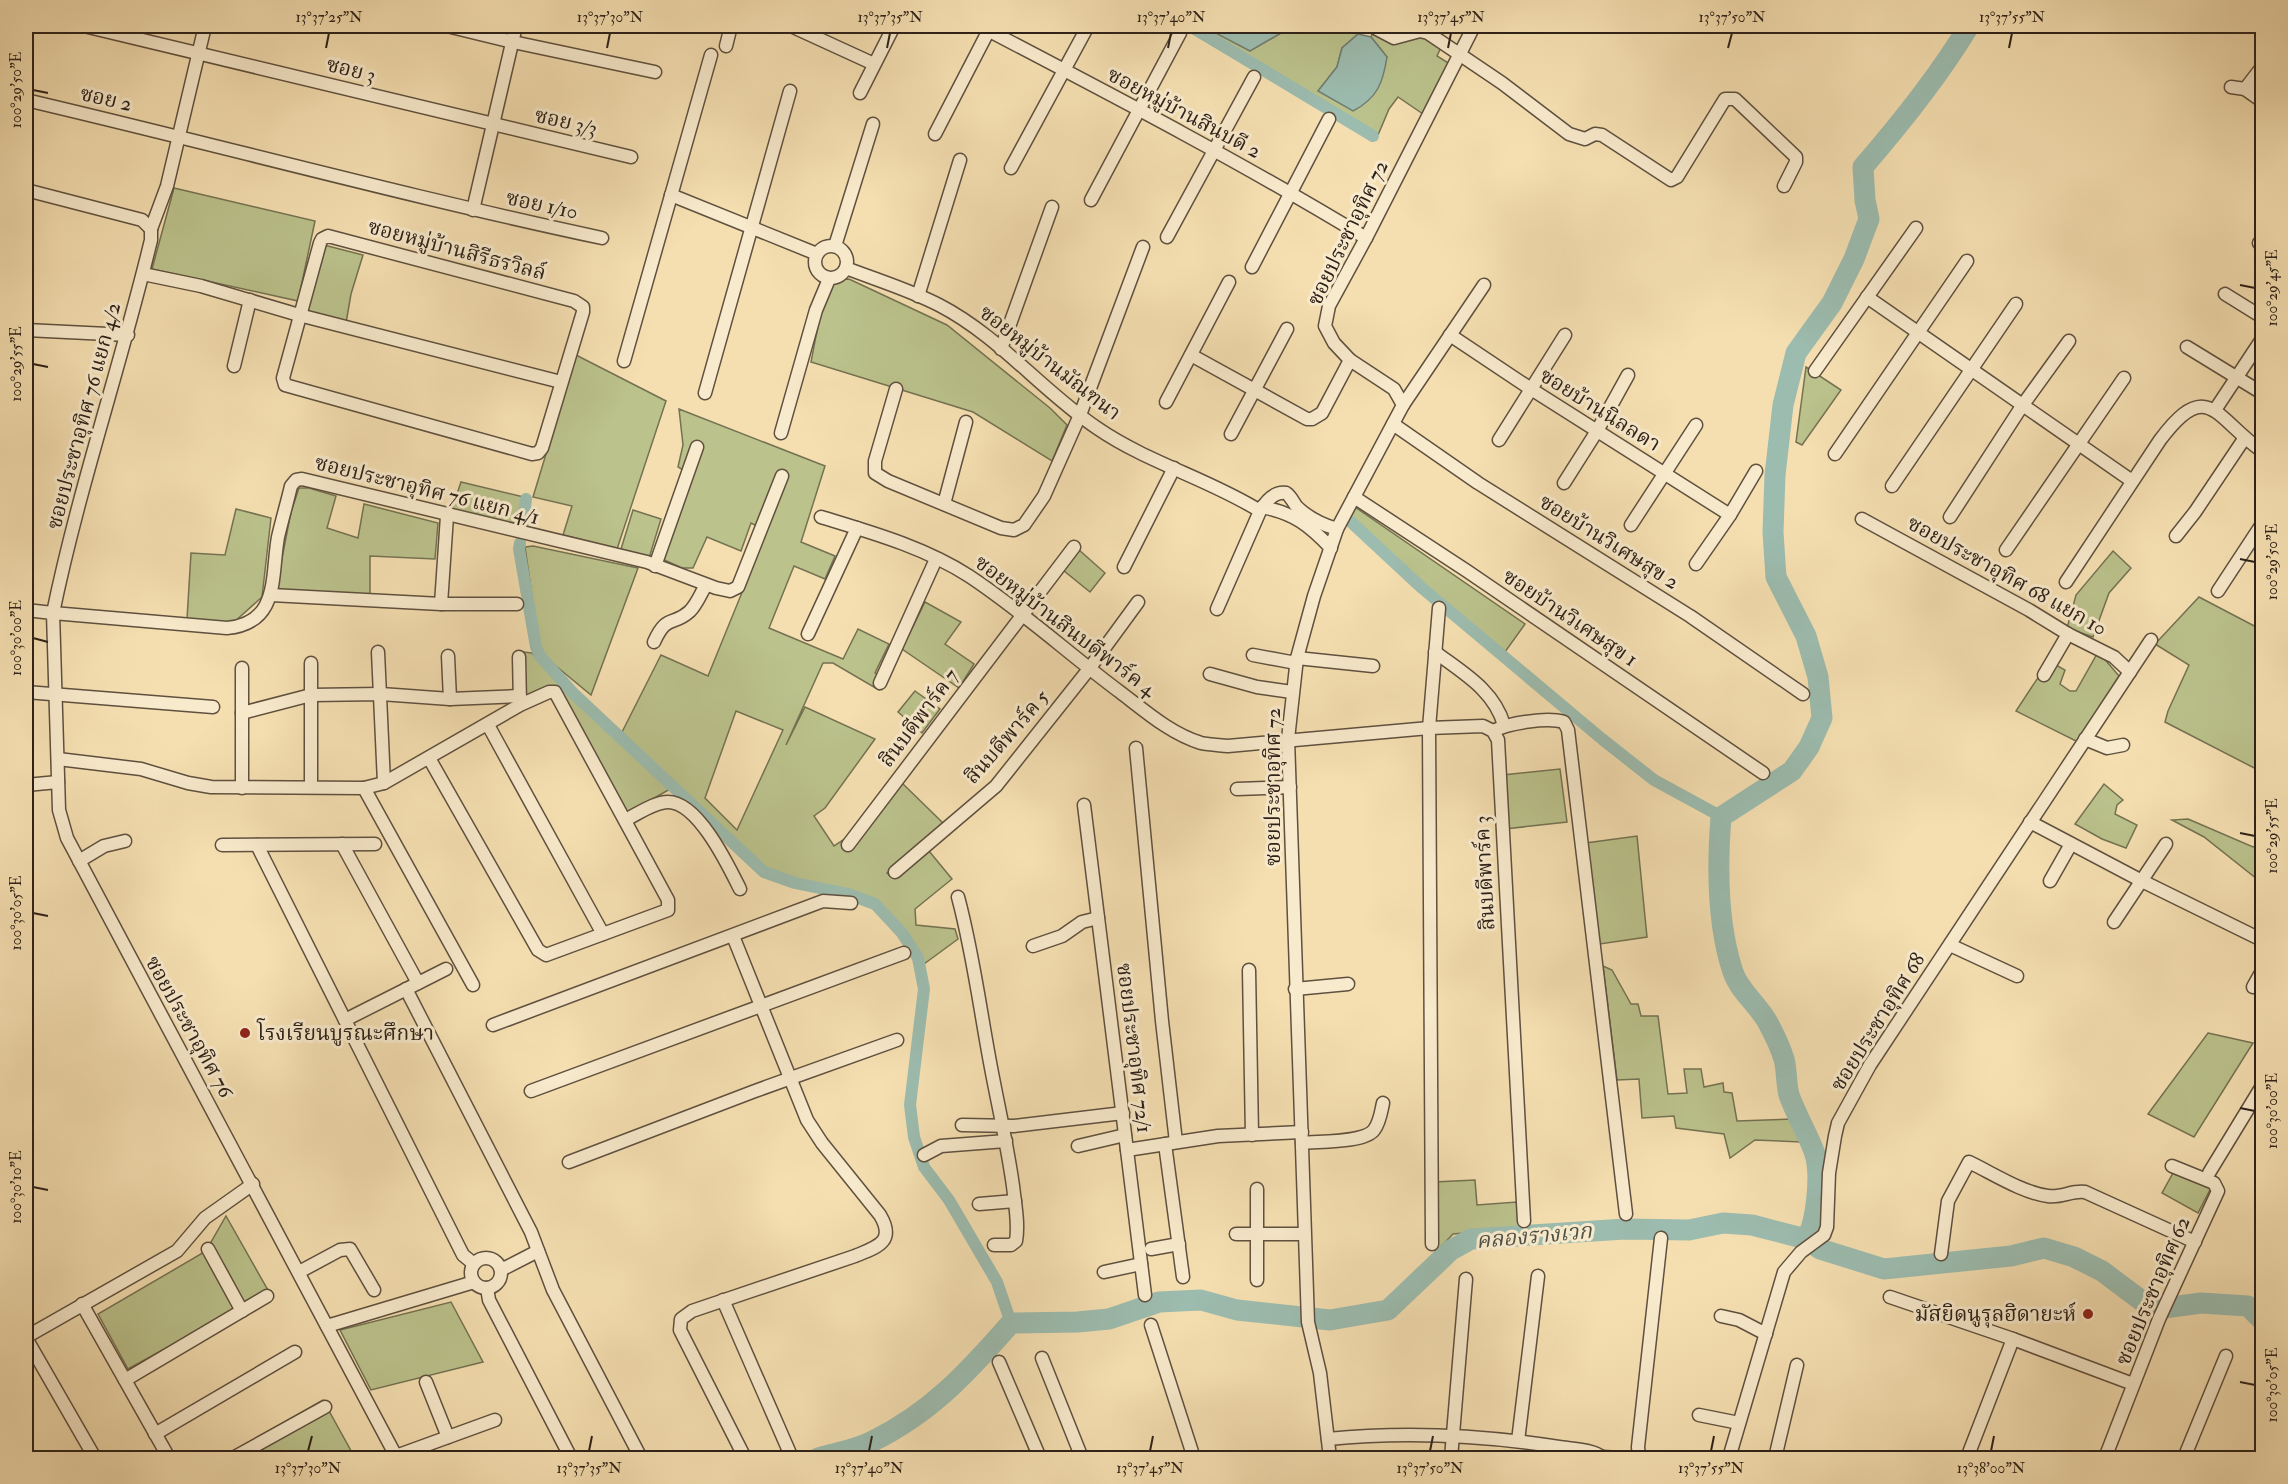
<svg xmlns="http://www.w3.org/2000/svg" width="2288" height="1484" font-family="'IM FELL Double Pica','Noto Serif Thai',serif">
<rect width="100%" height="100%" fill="#f5dfb1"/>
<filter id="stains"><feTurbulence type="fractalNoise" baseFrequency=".00333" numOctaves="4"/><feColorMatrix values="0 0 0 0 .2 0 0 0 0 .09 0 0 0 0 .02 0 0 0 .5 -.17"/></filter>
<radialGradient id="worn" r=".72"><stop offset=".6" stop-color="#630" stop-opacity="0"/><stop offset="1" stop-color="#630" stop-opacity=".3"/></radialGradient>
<g fill="#bbc28c" stroke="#747252" stroke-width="1.5" fill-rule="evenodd">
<polygon points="1180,26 1207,26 1207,28 1250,51 1293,26 1348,26 1358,34 1342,48 1337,67 1318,91 1387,57 1371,37 1375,26 1389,26 1388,33 1445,39 1437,56 1450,64 1423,114 1398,97 1389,109 1376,140"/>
<polygon points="174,188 315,221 298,301 152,269"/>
<polygon points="324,245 363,255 351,294 346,323 305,313"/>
<path d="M 849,279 L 947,325 L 1050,408 L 1067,425 L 1052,461 L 973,412 L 811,362 C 814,347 823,293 832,285 C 837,280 843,279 849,279 Z"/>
<polygon points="576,355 666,401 617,549 563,535 572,506 533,497"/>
<polygon points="1806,367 1841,390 1802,445 1796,442"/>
<path d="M 679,409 L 825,466 L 801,542 L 835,556 L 825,579 L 794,566 L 769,628 L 843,659 L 858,629 L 889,644 L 875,673 L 888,679 L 879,690 L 833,663 L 823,663 L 786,745 L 805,707 L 875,739 L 825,808 L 814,816 L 834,846 L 851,835 L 902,783 L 944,824 L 887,873 L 893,878 L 929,851 L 952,879 L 915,909 L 916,925 L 955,929 L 958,939 L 924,964 L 914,945 L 896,921 L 877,902 L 848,892 L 789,878 L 767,871 L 675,787 L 622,732 L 661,655 L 708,676 L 767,531 L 751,523 L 741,551 L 707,537 L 693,568 L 682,568 L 662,559 L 693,476 L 678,467 L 683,445 ZM 736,711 L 783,730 L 737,830 L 705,798 Z"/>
<polygon points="461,482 524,497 517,527 451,512"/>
<polygon points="299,488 309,488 336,496 327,528 358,538 364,504 438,523 435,559 370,556 370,596 276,589 291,512"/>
<polygon points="1355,507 1525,624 1505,652 1348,521"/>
<polygon points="236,509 271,518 262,597 233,623 187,619 191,553 225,555"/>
<polygon points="633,510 661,519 649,558 621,549"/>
<polygon points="533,546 638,568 591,695 545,657 539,645 525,547"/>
<polygon points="1078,549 1105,573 1090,592 1063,570"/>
<polygon points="2113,551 2131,568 2109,593 2093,637 2067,628 2076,595"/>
<polygon points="2199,597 2262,630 2262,772 2165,722 2168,711 2189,665 2155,644"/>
<polygon points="925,602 961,622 945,644 974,664 959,688 902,649"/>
<polygon points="523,652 532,653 555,680 670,789 625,815 563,697 526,697"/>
<polygon points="2097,654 2102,656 2119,676 2078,742 2016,711 2049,661 2065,670 2060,684 2070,691 2076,691"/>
<polygon points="915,691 940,709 922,733 898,712"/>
<polygon points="1560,769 1567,822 1505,829 1503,775"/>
<polygon points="2104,784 2123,800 2117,805 2115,814 2137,825 2126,848 2102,839 2075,824"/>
<polygon points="2188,819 2253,847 2262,843 2262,883 2204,837 2172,820"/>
<polygon points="1637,836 1647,937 1600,944 1586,843"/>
<polygon points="1603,966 1612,970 1631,1004 1638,1004 1641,1016 1658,1016 1668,1094 1687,1093 1684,1069 1701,1069 1704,1087 1723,1083 1724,1092 1732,1093 1737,1121 1794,1119 1801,1142 1755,1140 1730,1158 1724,1134 1676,1128 1674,1116 1642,1118 1639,1079 1617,1080"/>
<polygon points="2208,1033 2253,1043 2194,1137 2148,1114"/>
<polygon points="2178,1164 2215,1180 2198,1213 2162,1193"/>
<polygon points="1475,1180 1477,1205 1517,1202 1521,1228 1453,1234 1435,1253 1434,1182"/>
<polygon points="226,1216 269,1292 128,1369 98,1314 201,1254 211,1242"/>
<polygon points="451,1302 483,1362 371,1390 340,1330"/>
<polygon points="323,1400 355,1458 221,1458"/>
</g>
<g fill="#9cbcaf" stroke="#707e73" stroke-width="1.5">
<polygon points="1207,26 1293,26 1250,51 1206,28"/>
<path d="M 1358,34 L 1371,37 L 1387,57 C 1383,82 1378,98 1353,111 L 1318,91 L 1337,67 L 1342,48 Z"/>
</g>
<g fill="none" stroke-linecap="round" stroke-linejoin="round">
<g stroke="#9cbcaf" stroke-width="12">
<polyline points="1190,26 1373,136"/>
<polyline points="1351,522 1422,588 1602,739 1654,780 1722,817"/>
<polyline points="523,523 526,499"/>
<polyline points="520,543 519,549 536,647 540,656 574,694 764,872 795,883 848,894 875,904 902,933 918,958 924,989 910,1105 914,1137 924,1167 949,1200 997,1282 1011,1323"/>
</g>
<g stroke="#9cbcaf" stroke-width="21">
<path d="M 1806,1239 C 1817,1222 1821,1174 1815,1154 C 1808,1134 1796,1115 1789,1095 C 1786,1083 1787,1070 1784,1059 C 1780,1046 1773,1032 1767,1021 C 1757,1004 1739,990 1733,972 C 1717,924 1717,867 1721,817 L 1792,771 L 1809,747 L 1822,718 L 1818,677 L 1806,636 L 1776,577 L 1773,532 L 1775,475 L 1783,405 L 1796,353 L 1832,303 L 1854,259 L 1869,219 L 1865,200 L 1863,167 C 1902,122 1938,77 1969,26"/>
<path d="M 818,1458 C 835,1453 855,1450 871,1442 C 931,1413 969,1371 1011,1323 L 1077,1322 L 1109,1319 L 1159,1302 L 1201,1300 L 1237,1310 L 1330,1320 L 1388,1310 L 1451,1250 L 1471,1239 L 1625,1229 L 1689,1230 L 1723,1223 L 1752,1225 L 1806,1239 L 1820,1249 L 1884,1269 L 2011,1256 L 2044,1248 L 2074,1257 L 2102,1271 L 2142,1301 L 2164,1308 L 2201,1303 L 2248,1306 L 2262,1320"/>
</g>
<defs>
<g id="minor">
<polyline points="84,26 631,157"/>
<polyline points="447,26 513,42 655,72"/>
<polyline points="791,26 874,64"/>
<path d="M 980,26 C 1110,94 1241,162 1366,238"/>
<polyline points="1375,28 1394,38 1420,31 1428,33 1502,83 1569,134 1585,139 1595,134 1602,135 1671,180 1677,177 1725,99 1735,99 1796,157 1796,162 1784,186"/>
<polyline points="726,46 731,26"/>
<polyline points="2231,87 2245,89 2262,101"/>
<polyline points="2245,89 2262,67"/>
<polyline points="860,93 894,26"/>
<path d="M 26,100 C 218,145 409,197 602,238"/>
<polyline points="935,134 991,26"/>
<polyline points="1011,168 1088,26"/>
<polyline points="26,190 142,220 151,229"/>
<polyline points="671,195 817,254"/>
<polyline points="1091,200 1180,33"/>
<polyline points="473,210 516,26"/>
<path d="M 151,229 L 151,240 C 121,365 79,487 53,613 L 227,628 C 280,623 271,576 278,537 C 282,520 287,503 291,486 L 296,480 L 302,479 L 647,562 L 716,588 L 730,591 L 738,587 L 782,476"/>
<polyline points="151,229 167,186 205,26"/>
<polygon points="328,236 574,301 583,307 583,312 542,448 538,453 532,454 285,385 283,378 320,243 322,239"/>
<polyline points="1167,237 1254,77"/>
<polyline points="2259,243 2262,246"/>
<circle cx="831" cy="262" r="16"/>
<polyline points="835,246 873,124"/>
<polyline points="1252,267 1329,119"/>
<path d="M 846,268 C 877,280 910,290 939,305 C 999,336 1042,391 1097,428 C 1148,463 1209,479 1260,511 L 1217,609"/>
<polyline points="143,274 201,286 299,315 561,382"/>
<polyline points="2225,294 2262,317"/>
<polyline points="918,296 960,160"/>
<polyline points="1867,297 2132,481"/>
<polyline points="26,330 128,335"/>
<polyline points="1450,335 1531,389 1730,515"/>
<polyline points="2187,347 2262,393"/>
<polyline points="1001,349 1052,207"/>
<polyline points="1191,355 1307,419 1312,419 1322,413 1350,360"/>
<polyline points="624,361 711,55"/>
<polyline points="234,366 250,300"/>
<polyline points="1815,371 1916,228"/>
<polyline points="896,389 875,461 875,473 888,481 1001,528 1014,530 1024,525 1044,496 1080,415 1143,247"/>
<polyline points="705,393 790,91"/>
<polyline points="1166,402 1229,282"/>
<polyline points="1403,405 1484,285"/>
<polyline points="2215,410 2262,339"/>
<polyline points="1393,424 1478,483 1690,616 1803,694"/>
<polyline points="781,433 816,310 829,279"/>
<polyline points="1231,434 1287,329"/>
<polyline points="1499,440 1565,335"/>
<polyline points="1835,454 1967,261"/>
<polyline points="1564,483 1597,431 1628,375"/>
<polyline points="1892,486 2016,304"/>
<polyline points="1354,497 1467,571 1763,773"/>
<polyline points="944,504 966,422"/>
<path d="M 1262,507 C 1294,513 1309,525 1331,548"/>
<path d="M 1260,511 C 1266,501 1274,491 1286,493 C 1292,497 1293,503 1298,508 C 1309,518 1323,525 1337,529"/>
<path d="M 821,517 C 870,532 924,547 969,576 C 1022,611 1069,654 1120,692 C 1145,711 1171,734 1201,743 C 1210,745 1220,745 1228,746 L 1429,728 L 1483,726 L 1493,731 L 1498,740 L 1524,1221"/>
<polyline points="1950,517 2022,406 2069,341"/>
<polyline points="1862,519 2029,610 2068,634 2114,657 2130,672"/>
<polyline points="1631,525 1696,425"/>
<polyline points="2176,536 2195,512 2244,439"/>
<polyline points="2006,550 2124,378"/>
<polyline points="1696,564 1730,515 1756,471"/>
<polyline points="655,566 697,447"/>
<polyline points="1124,567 1174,468"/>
<path d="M 2066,582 L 2160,440 C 2208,376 2215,418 2262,451"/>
<polyline points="2218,591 2262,524"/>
<polyline points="271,595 441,604 517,604"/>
<polyline points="441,604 447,516"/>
<polyline points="26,610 53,613 59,810 67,838 397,1458"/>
<polyline points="808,634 857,528"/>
<path d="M 654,642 C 667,613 673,627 690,611 C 697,604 701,593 706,585"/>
<polyline points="378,652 384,783"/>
<path d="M 1435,652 C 1463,673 1494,690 1504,725"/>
<polyline points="1253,655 1296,663"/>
<polyline points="448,656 450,699"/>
<polyline points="519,657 520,704"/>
<polyline points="1297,658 1373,666"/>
<polyline points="311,663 311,786"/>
<polyline points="1210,674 1257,687 1292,692"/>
<polyline points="2044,675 2068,634"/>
<polyline points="880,683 936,559"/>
<polyline points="26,692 213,707"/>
<polyline points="242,713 311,695 381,694 450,699 520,696"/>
<polyline points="488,725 603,934"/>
<path d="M 1493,731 C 1509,723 1547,717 1564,722 L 1568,730 L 1626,1214"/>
<polyline points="2085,739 2107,748 2123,745"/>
<polyline points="1136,748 1162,1021 1176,1142"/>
<polyline points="58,759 141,769 188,783 211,787 364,788 384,783 520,705 549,692 555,692 668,900 668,910 546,955 538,950 429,758"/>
<polyline points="26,785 58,782"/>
<polyline points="242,788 242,668"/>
<polyline points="364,788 473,985"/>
<polyline points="1237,789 1290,787"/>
<polyline points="1084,805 1145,1295"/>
<path d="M 625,820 C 638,814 654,802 668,802 C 698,802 728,865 740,889"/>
<polyline points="2030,822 2140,880 2262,940"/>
<polyline points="342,844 418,983"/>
<polyline points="222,845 375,844"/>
<polyline points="257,845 463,1255 474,1264"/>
<polyline points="848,845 1074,547"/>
<polyline points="79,861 104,846 125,841"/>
<polyline points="895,872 996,786 1089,669 1138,602"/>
<polyline points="2050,881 2071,844"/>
<path d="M 958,897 C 974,956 981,1018 993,1078 C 1000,1114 1008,1150 1013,1186 C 1015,1204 1019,1224 1016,1241 L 1011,1245 L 994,1245"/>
<polyline points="2114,922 2166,844"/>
<path d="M 733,936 L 807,1120 L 822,1143 L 880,1215 C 896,1242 877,1247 855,1256 L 692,1311 L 681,1319 L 680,1330 L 745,1458"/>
<polyline points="1950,945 2017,976"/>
<polyline points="1033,946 1062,936 1082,922 1098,918"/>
<polyline points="1249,970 1252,1135"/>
<polyline points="2253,987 2262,971"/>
<polyline points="406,989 531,1232 553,1290 641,1458"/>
<polyline points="1295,989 1348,984"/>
<polyline points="345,1020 446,969"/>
<polyline points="493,1025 823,901 851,903"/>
<polyline points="531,1091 904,953"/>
<polyline points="962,1125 1014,1126 1123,1113"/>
<path d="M 1302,1143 C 1319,1141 1364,1143 1374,1130 C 1380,1122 1381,1112 1383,1103"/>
<polyline points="1165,1144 1183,1277"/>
<polyline points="1078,1146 1125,1135"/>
<polyline points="1127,1150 1218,1136 1302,1132"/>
<polyline points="924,1155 941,1146 1006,1141"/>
<polyline points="569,1162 755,1091 897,1040"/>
<polyline points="2209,1173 2262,1086"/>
<polyline points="1257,1189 1257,1280"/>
<polyline points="979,1204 1015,1201"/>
<polyline points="1236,1234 1304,1234"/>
<polyline points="1432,1244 1429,728 1439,608"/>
<polyline points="208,1249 242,1311"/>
<polyline points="1151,1249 1179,1244"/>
<path d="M 1941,1254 L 1948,1201 L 1969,1162 C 1992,1173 2023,1193 2048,1196 C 2062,1198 2072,1190 2085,1192 L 2195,1242"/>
<circle cx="486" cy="1273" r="15"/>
<polyline points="501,1270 538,1251"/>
<polyline points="299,1272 340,1250 350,1249 374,1290"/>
<polyline points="1104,1272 1141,1264"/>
<polyline points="487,1288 489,1300 571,1458"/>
<polyline points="1890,1297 2013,1339 2133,1384"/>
<polyline points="723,1300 792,1458"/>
<polyline points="82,1304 169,1458"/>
<polyline points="1721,1316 1739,1320 1766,1334"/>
<polyline points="1151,1325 1194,1458"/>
<polyline points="327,1326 474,1282"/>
<polyline points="26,1337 177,1251 205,1218 253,1184"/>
<polyline points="26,1338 95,1458"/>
<polyline points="1042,1358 1082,1458"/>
<polyline points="999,1362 1040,1458"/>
<polyline points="125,1380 267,1296"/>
<polyline points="426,1382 448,1437"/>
<polyline points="1699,1415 1739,1423"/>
<polyline points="155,1434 295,1352"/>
<path d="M 1328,1439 C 1406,1431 1482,1435 1559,1447 C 1571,1449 1594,1449 1603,1458"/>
<polyline points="1518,1441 1538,1276"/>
<polyline points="396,1456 495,1420"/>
<polyline points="1602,1457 1622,1458"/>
<polyline points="233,1458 325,1407"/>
<polyline points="1330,1458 1320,1373 1308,1322 1288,739 1297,658 1314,596 1337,529 1403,405 1394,389 1350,360 1334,343 1325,326 1329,306 1366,238 1474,26"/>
<polyline points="1451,1458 1466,1279"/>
<polyline points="1639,1458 1638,1447 1661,1238"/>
<polyline points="1729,1458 1784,1272 1801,1252 1824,1235 1827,1227 1829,1173 1835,1136 1838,1123 1870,1065 2151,640"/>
<polyline points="1775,1458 1797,1365"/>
<polyline points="1967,1458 2013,1339"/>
<polyline points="2105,1458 2159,1319 2218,1191 2214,1183 2172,1166"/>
<polyline points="2184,1458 2226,1356"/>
</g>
</defs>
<use href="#minor" stroke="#5f503f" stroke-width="15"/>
<use href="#minor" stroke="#f8eacc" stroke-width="12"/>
</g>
<path fill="none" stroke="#2d2119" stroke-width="2" d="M 326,48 L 329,33M 607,48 L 610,33M 887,48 L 890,33M 1168,48 L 1171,33M 1448,48 L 1451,33M 1728,48 L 1732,33M 2009,48 L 2012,33M 33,90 L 48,93M 2240,285 L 2255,288M 33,364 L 48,367M 2240,559 L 2255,562M 33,638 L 48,642M 2240,833 L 2255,836M 33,913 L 48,916M 2240,1108 L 2255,1111M 33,1187 L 48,1190M 2240,1382 L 2255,1385M 308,1451 L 312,1436M 589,1451 L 592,1436M 869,1451 L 872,1436M 1150,1451 L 1153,1436M 1430,1451 L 1433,1436M 1711,1451 L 1714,1436M 1991,1451 L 1994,1436"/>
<g fill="#8f2418" stroke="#f8eacc" stroke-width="2">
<circle cx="245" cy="1033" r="6"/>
<circle cx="2088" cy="1314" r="6"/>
</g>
<g text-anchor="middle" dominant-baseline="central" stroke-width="6" stroke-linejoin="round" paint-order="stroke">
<g font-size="21" fill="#2d2119" stroke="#f8eacc">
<text transform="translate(351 70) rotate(14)">ซอย 3</text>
<text transform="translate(106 99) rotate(13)">ซอย 2</text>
<text transform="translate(1184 113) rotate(28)">ซอยหมู่บ้านสินบดี 2</text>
<text transform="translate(566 122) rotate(13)">ซอย 3/3</text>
<text transform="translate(542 205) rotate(12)">ซอย 1/10</text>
<text transform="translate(1348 233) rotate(-64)">ซอยประชาอุทิศ 72</text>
<text transform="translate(457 250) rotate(15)">ซอยหมู่บ้านสิรีธรวิลล์</text>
<text transform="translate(1050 363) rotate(38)">ซอยหมู่บ้านมัณฑนา</text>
<text transform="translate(1600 410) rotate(32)">ซอยบ้านนิลลดา</text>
<text transform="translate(84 416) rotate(-75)">ซอยประชาอุทิศ 76 แยก 4/2</text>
<text transform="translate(427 490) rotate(14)">ซอยประชาอุทิศ 76 แยก 4/1</text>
<text transform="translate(1609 542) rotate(32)">ซอยบ้านวิเศษสุข 2</text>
<text transform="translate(2007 576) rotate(29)">ซอยประชาอุทิศ 68 แยก 10</text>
<text transform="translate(1570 618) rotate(34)">ซอยบ้านวิเศษสุข 1</text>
<text transform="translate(1065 626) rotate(37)">ซอยหมู่บ้านสินบดีพาร์ค 4</text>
<text transform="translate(919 718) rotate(-53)">สินบดีพาร์ค 7</text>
<text transform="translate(1007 737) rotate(-49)">สินบดีพาร์ค 5</text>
<text transform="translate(1273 787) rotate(-90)">ซอยประชาอุทิศ 72</text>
<text transform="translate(1485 873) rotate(-93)">สินบดีพาร์ค 3</text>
<text transform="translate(1878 1022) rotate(-58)">ซอยประชาอุทิศ 68</text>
<text transform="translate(189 1027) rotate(61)">ซอยประชาอุทิศ 76</text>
<text transform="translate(1134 1048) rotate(83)">ซอยประชาอุทิศ 72/1</text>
<text transform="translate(2153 1291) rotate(-67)">ซอยประชาอุทิศ 62</text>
</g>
<g font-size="21" fill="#2d2119" stroke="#f8eacc" text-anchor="start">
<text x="257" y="1033">โรงเรียนบูรณะศึกษา</text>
<text x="2076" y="1314" text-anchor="end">มัสยิดนูรุลฮิดายะห์</text>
</g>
<g font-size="22" font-style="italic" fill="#4e5046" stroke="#f8eacc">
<text transform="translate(1534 1236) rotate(-5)">คลองรางเวก</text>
</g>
</g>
<rect width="2288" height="1484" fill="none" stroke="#f5dfb1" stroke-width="66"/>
<rect x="33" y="33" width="2222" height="1418" fill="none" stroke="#2d2119" stroke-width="2"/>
<g font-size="15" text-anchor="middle" fill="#2d2119">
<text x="329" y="22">13°37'25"N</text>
<text x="610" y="22">13°37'30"N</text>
<text x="890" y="22">13°37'35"N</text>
<text x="1171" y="22">13°37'40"N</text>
<text x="1451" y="22">13°37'45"N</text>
<text x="1732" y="22">13°37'50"N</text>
<text x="2012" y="22">13°37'55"N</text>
<text transform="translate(16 90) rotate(-90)" y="5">100°29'50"E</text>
<text transform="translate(2272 288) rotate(-90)" y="5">100°29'45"E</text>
<text transform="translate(16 364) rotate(-90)" y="5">100°29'55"E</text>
<text transform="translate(2272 562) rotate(-90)" y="5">100°29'50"E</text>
<text transform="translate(16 638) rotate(-90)" y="5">100°30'00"E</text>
<text transform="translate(2272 836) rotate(-90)" y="5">100°29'55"E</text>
<text transform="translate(16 913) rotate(-90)" y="5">100°30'05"E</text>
<text transform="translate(2272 1111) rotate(-90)" y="5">100°30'00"E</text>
<text transform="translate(16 1187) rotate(-90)" y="5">100°30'10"E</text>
<text transform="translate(2272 1385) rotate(-90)" y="5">100°30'05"E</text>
<text x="308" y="1473">13°37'30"N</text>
<text x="589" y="1473">13°37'35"N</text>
<text x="869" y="1473">13°37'40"N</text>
<text x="1150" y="1473">13°37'45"N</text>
<text x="1430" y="1473">13°37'50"N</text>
<text x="1711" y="1473">13°37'55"N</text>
<text x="1991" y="1473">13°38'00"N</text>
</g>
<rect width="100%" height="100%" filter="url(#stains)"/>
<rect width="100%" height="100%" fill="url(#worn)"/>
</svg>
